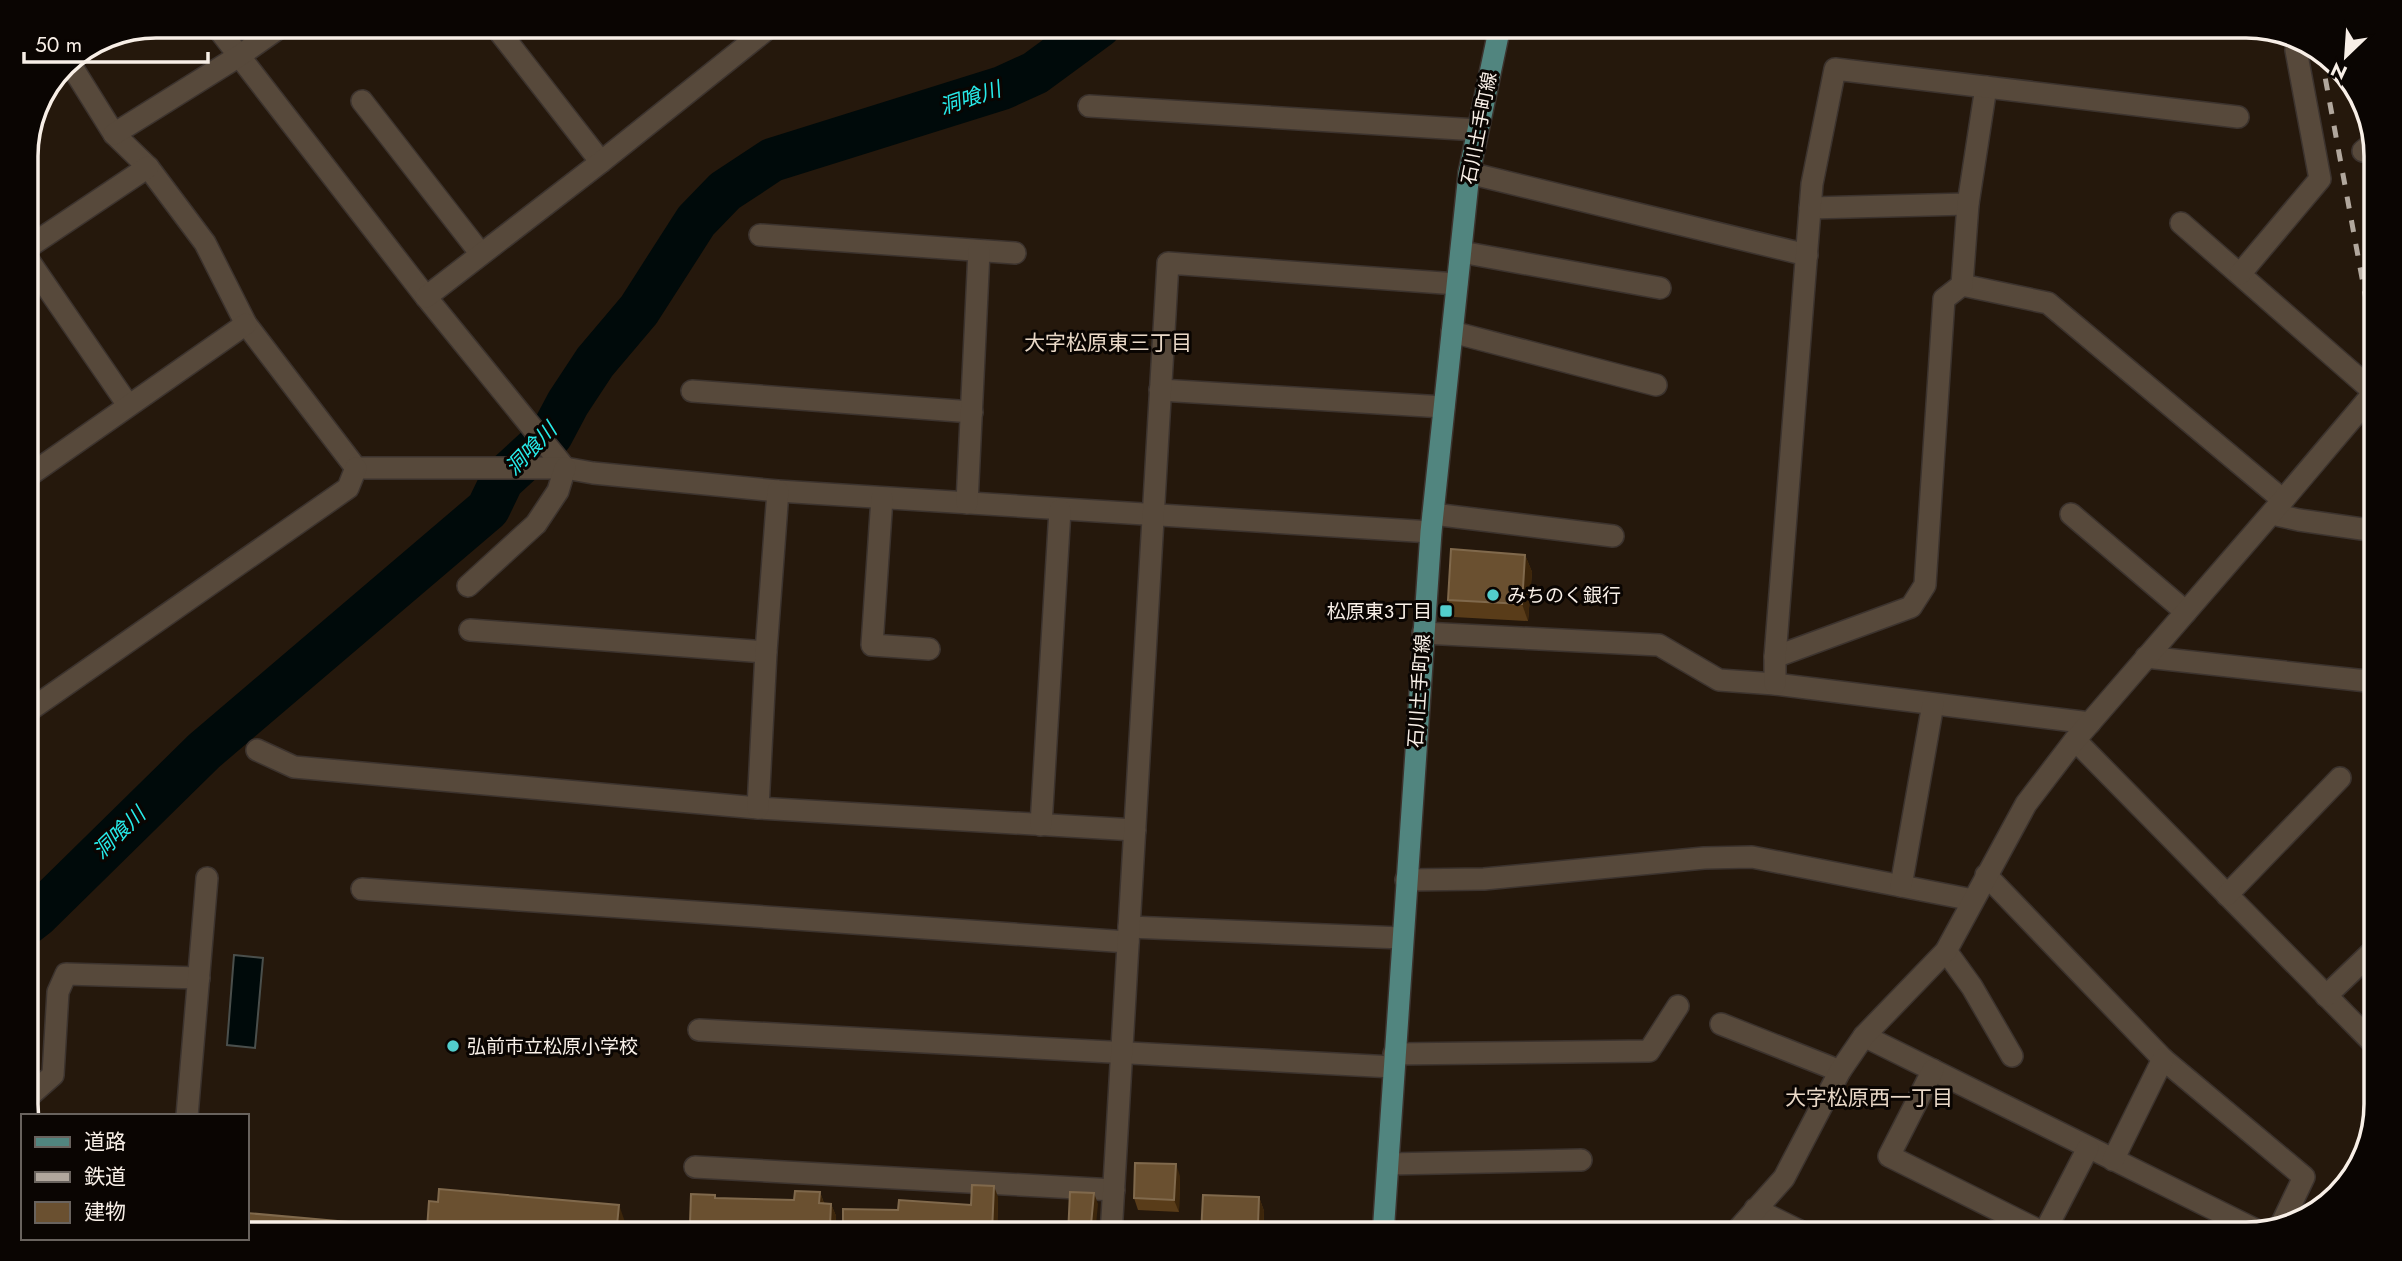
<svg xmlns="http://www.w3.org/2000/svg" width="2402" height="1261" font-family="Jost,'Noto Sans JP',sans-serif">
<rect width="100%" height="100%" fill="#25180c"/>
<polygon fill="#000a0a" stroke="#4a4f4c" stroke-width="2" points="234,955 263,958 255,1048 227,1045"/>
<g fill="none" stroke-linecap="round" stroke-linejoin="round">
<polyline stroke="#000a0a" stroke-width="44" points="27,923 36,916 204,751 488,509 502,480 551,435 568,403 595,362 639,310 696,221 725,191 772,160 1002,88 1035,73 1099,26"/>
<defs>
<g id="minor">
<polyline points="216,26 426,297 565,468"/>
<polyline points="495,26 601,162"/>
<polyline points="69,62 114,134 148,167 205,243 246,324 356,468"/>
<polyline points="362,101 481,254"/>
<polyline points="1089,106 1477,130"/>
<polyline points="114,134 239,56 282,26"/>
<polyline points="2363,151 2373,143"/>
<polyline points="1469,173 1807,255"/>
<polyline points="1810,208 1968,204"/>
<polyline points="2181,223 2374,392"/>
<polyline points="760,235 1015,253"/>
<polyline points="27,248 148,167"/>
<polyline points="1461,252 1660,288"/>
<polyline points="27,258 128,405"/>
<polyline points="2240,274 2320,179 2296,50"/>
<polyline points="1962,285 2048,303 2283,500"/>
<polyline points="426,297 601,162 771,26"/>
<polyline points="1452,332 1656,385"/>
<polyline points="1160,390 1444,407"/>
<polyline points="692,391 972,412"/>
<polyline points="356,468 565,468 593,473 778,491 1431,532"/>
<polyline points="27,477 246,324"/>
<polyline points="882,498 872,645 929,649"/>
<polyline points="967,503 979,251"/>
<polyline points="1433,514 1613,536"/>
<polyline points="2071,514 2186,612"/>
<polyline points="2272,514 2299,520 2376,531"/>
<polyline points="468,586 536,524 558,491 565,468"/>
<polyline points="470,630 766,652"/>
<polyline points="1423,633 1659,645 1719,680 1775,684 2090,723"/>
<polyline points="1775,657 1911,607 1925,585 1944,299 1962,285 1968,204 1986,87"/>
<polyline points="2146,657 2376,682"/>
<polyline points="1775,684 1775,657 1812,184 1835,69 2238,117"/>
<polyline points="27,712 348,488 356,468"/>
<polyline points="2075,740 2376,1046"/>
<polyline points="257,750 294,767 758,808 1135,830"/>
<polyline points="758,808 766,652 778,491"/>
<polyline points="1041,825 1060,510"/>
<polyline points="1986,875 2163,1059 2304,1177 2281,1225"/>
<polyline points="1406,880 1484,879 1704,858 1752,857 1973,900"/>
<polyline points="1901,886 1933,704"/>
<polyline points="362,889 1128,942"/>
<polyline points="2227,895 2340,778"/>
<polyline points="1129,927 1402,938"/>
<polyline points="1946,951 1972,987 2012,1056"/>
<polyline points="2326,996 2376,948"/>
<polyline points="1721,1024 1840,1071"/>
<polyline points="699,1030 1393,1067"/>
<polyline points="1864,1036 2258,1231"/>
<polyline points="1394,1054 1649,1051 1678,1006"/>
<polyline points="1933,1070 1889,1156 2048,1235"/>
<polyline points="27,1098 53,1075 58,992 66,974 199,978"/>
<polyline points="187,1116 207,878"/>
<polyline points="2113,1160 2163,1059"/>
<polyline points="1388,1164 1581,1160"/>
<polyline points="695,1167 1114,1190"/>
<polyline points="1755,1209 1808,1235"/>
<polyline points="1111,1235 1168,263 1457,284"/>
<polyline points="1733,1235 1784,1178 1840,1071 1864,1036 1946,951 2026,804 2075,740 2283,500 2376,390"/>
<polyline points="2043,1235 2088,1148"/>
</g>
<polyline id="major" points="1383,1235 1431,532 1469,173 1500,26"/>
</defs>
<use href="#minor" stroke="#3c332e" stroke-width="24"/>
<use href="#major" stroke="#3c332e" stroke-width="24"/>
<use href="#minor" stroke="#57493b" stroke-width="21"/>
<use href="#major" stroke="#51857f" stroke-width="21"/>
<polyline stroke="#b1a79d" stroke-width="5" stroke-dasharray="12 12" stroke-linecap="butt" points="2321,55 2376,354"/>
</g>
<g fill="#593c19">
<polygon points="1525,555 1532,572 1528,621 1454,617 1448,600"/>
<polygon points="1180,1176 1179,1212 1138,1210 1134,1198"/>
<polygon points="820,1192 824,1203 831,1204 836,1216 835,1235 694,1235 690,1224 716,1198 794,1200"/>
<polygon points="998,1197 997,1235 843,1235 898,1210 971,1205"/>
<polygon points="1259,1197 1264,1211 1263,1235 1201,1235"/>
</g>
<g fill="#3d260b">
<polygon points="1525,555 1532,572 1528,621 1522,604"/>
<polygon points="1176,1164 1180,1176 1179,1212 1174,1200"/>
<polygon points="994,1186 998,1197 997,1235 994,1235 992,1232"/>
<polygon points="820,1192 824,1204 819,1203"/>
<polygon points="1094,1193 1098,1204 1095,1235 1090,1235"/>
<polygon points="1259,1197 1264,1211 1263,1235 1262,1235 1258,1224"/>
<polygon points="831,1204 836,1216 835,1235 834,1235 830,1225"/>
<polygon points="619,1205 625,1222 624,1235 616,1235"/>
<polygon points="777,1223 781,1235 776,1235"/>
<polygon points="1251,1224 1255,1235 1251,1235"/>
</g>
<g fill="#6a5030" stroke="#80694c" stroke-width="2">
<polygon points="1451,549 1525,555 1522,604 1448,600"/>
<polygon points="1135,1163 1176,1164 1174,1200 1134,1198"/>
<polygon points="972,1185 994,1186 992,1232 986,1232 986,1235 918,1235 881,1232 881,1235 843,1235 843,1209 898,1210 899,1200 971,1205"/>
<polygon points="439,1189 619,1205 616,1235 247,1235 247,1213 427,1229 429,1201 438,1202"/>
<polygon points="795,1191 820,1192 819,1203 831,1204 830,1225 777,1223 776,1235 738,1235 739,1227 690,1224 691,1194 715,1195 715,1198 794,1200"/>
<polygon points="1070,1192 1094,1193 1090,1235 1068,1235"/>
<polygon points="1203,1195 1259,1197 1258,1224 1251,1224 1250,1233 1241,1233 1241,1235 1201,1235"/>
</g>
<g fill="#52cdcc" stroke="#0a0502" stroke-width="2.5">
<circle cx="1493" cy="595" r="7"/>
<rect x="1439" y="604" width="14" height="14" rx="3.5"/>
<circle cx="453" cy="1046" r="7"/>
</g>
<g text-anchor="middle" dominant-baseline="central" stroke-width="6" stroke-linejoin="round" paint-order="stroke">
<g font-size="19" fill="#f8efe7" stroke="#0a0502">
<text transform="translate(1479 128) rotate(-79)">石川土手町線</text>
<text transform="translate(1419 691) rotate(-86)">石川土手町線</text>
</g>
<g font-size="19" fill="#f8efe7" stroke="#0a0502" text-anchor="start">
<text x="1507" y="595">みちのく銀行</text>
<text x="1432" y="611" text-anchor="end">松原東3丁目</text>
<text x="467" y="1046">弘前市立松原小学校</text>
</g>
<g font-size="21" font-style="italic" fill="#27ebea" stroke="#0a0502">
<text transform="translate(970 98) rotate(-18)">洞喰川</text>
<text transform="translate(531 449) rotate(-46)">洞喰川</text>
<text transform="translate(119 833) rotate(-44)">洞喰川</text>
</g>
<g font-size="21" fill="#e9d8c7" stroke="#0a0502">
<text x="1108" y="343">大字松原東三丁目</text>
<text x="1869" y="1098">大字松原西一丁目</text>
</g>
</g>
<path d="M0 0H2402V1261H0ZM156 38H2246A118 118 0 0 1 2364 156V1104A118 118 0 0 1 2246 1222H156A118 118 0 0 1 38 1104V156A118 118 0 0 1 156 38Z" fill="#0a0502" fill-rule="evenodd"/>
<path fill="none" stroke="#f8efe7" stroke-width="3.5" d="M156 38H2246A118 118 0 0 1 2364 156V1104A118 118 0 0 1 2246 1222H156A118 118 0 0 1 38 1104V156A118 118 0 0 1 156 38Z"/>
<rect x="21" y="1114" width="228" height="126" fill="#0a0502" stroke="#69635e" stroke-width="2"/>
<rect x="35" y="1137" width="35" height="10" fill="#51857f" stroke="#69635e" stroke-width="2"/>
<text x="84" y="1149" font-size="21" fill="#f8efe7">道路</text>
<rect x="35" y="1172" width="35" height="10" fill="#b1a79d" stroke="#69635e" stroke-width="2"/>
<text x="84" y="1184" font-size="21" fill="#f8efe7">鉄道</text>
<rect x="35" y="1202" width="35" height="21" fill="#6a5030" stroke="#69635e" stroke-width="2"/>
<text x="84" y="1219" font-size="21" fill="#f8efe7">建物</text>
<g transform="translate(2346 56) rotate(205)" stroke="#0a0502" stroke-width="5" paint-order="stroke">
<path d="M0-5L12 26L0 18L-12 26Z" fill="#f8efe7"/>
<text y="-10" font-size="19" font-weight="bold" text-anchor="middle" fill="#f8efe7">N</text>
</g>
<path d="M24 52v10h184v-10" fill="none" stroke="#f8efe7" stroke-width="3.5"/>
<text x="35" y="52" font-size="21" fill="#f8efe7" stroke="#0a0502" stroke-width="5" paint-order="stroke">50 m</text>
</svg>
